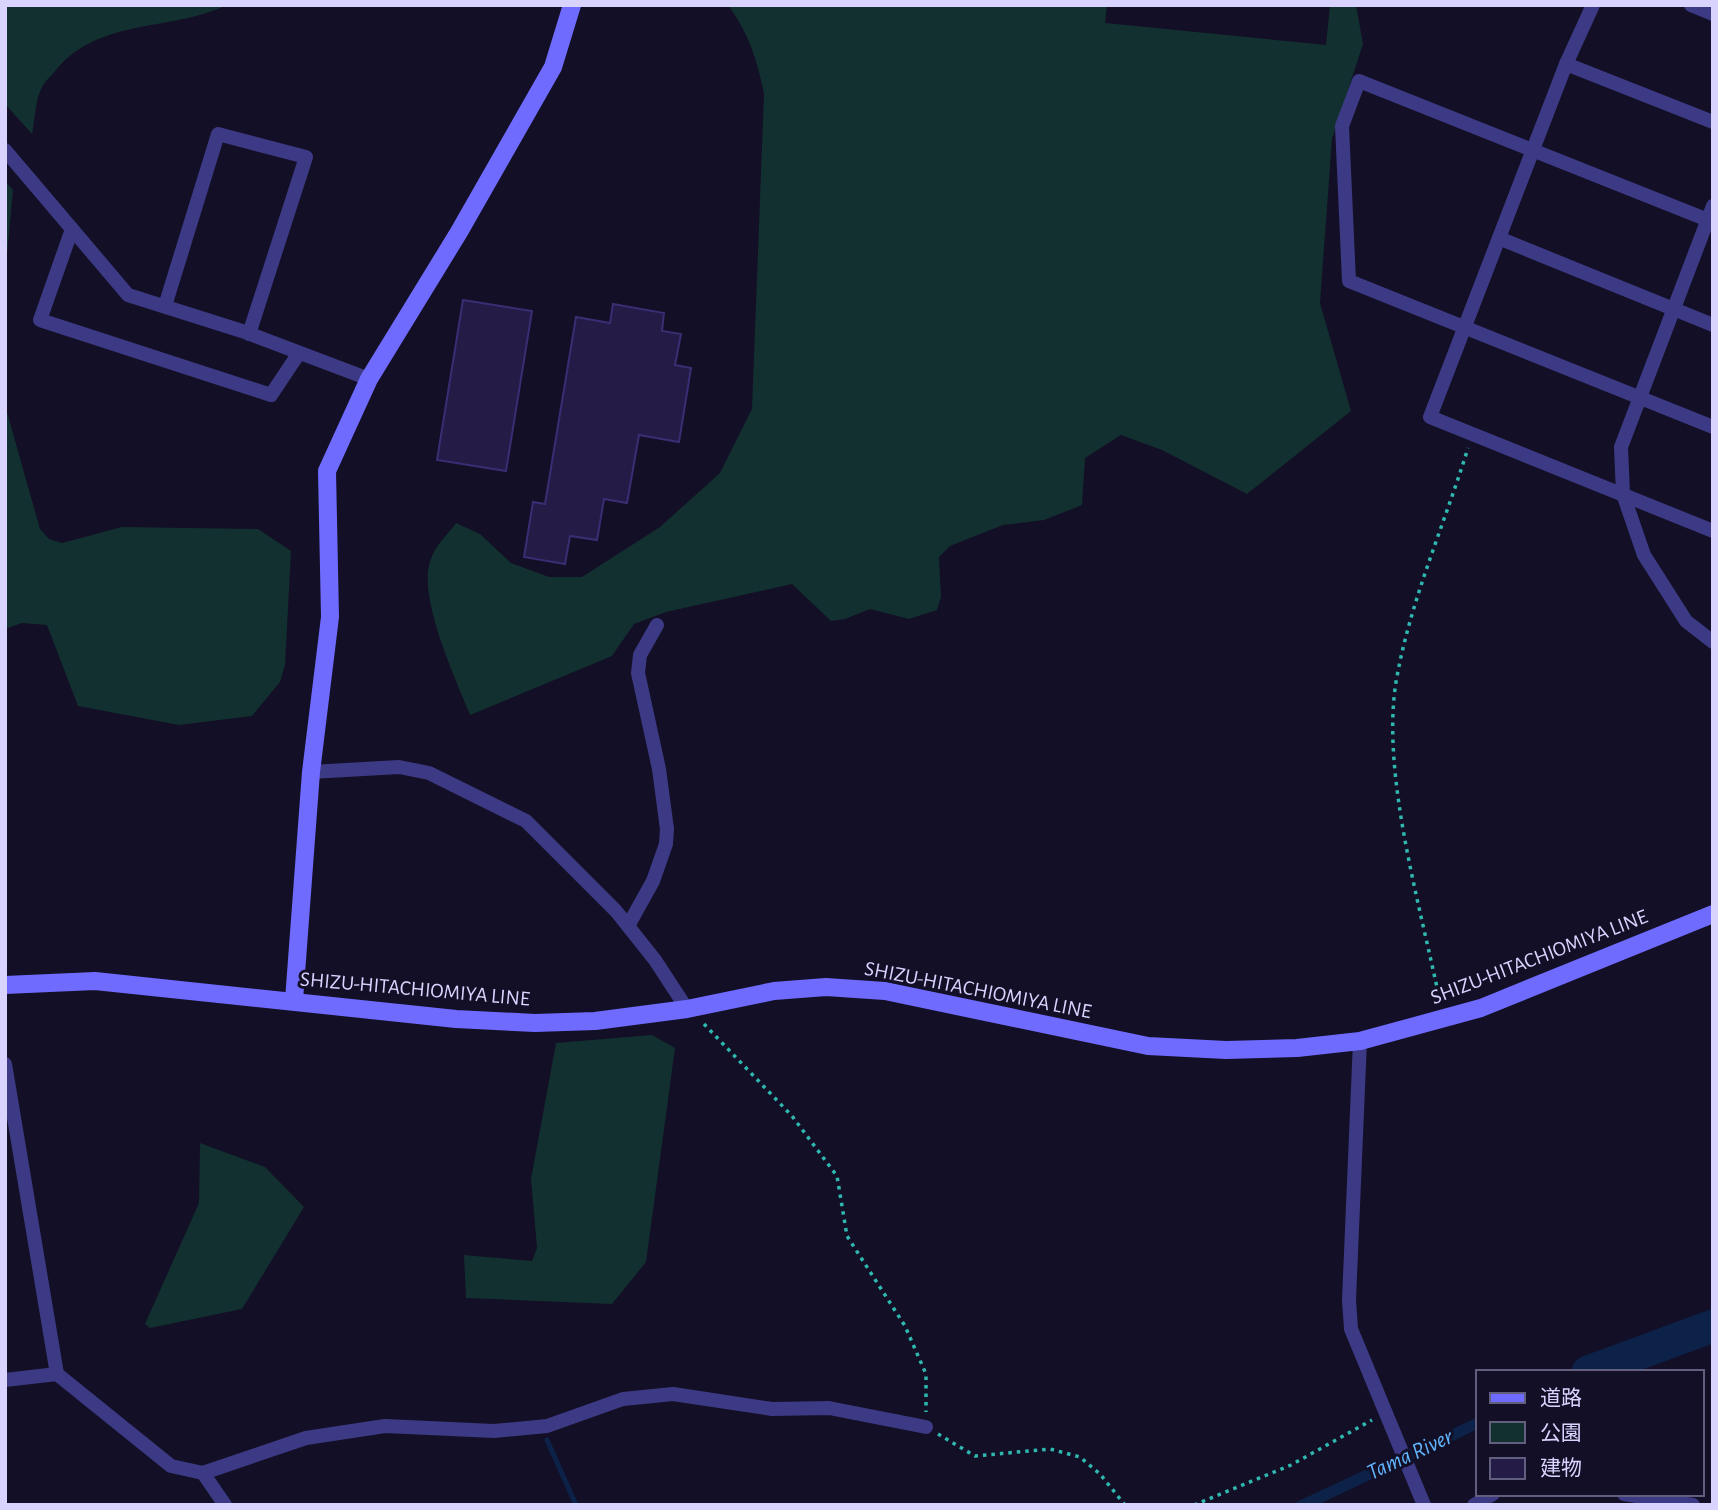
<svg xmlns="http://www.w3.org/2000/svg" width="1718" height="1510" font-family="'Alegreya Sans','Noto Sans JP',sans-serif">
<rect width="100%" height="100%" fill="#130f26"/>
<g fill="#12302f">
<path d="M 5,5 L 227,5 C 171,32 100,17 56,70 C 52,75 45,81 42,87 C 35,100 35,120 32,134 L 5,104 Z"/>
<path d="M 728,5 L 1107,5 L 1105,23 L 1326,45 L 1330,5 L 1356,5 L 1363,44 L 1332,139 L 1320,303 L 1351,411 L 1247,494 L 1162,450 L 1121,435 L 1085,458 L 1082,505 L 1044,520 L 1003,525 L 950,546 L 939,557 L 941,597 L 937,610 L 909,619 L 870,609 L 845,619 L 831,621 L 792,584 L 666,612 L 634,624 L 612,656 L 470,715 C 456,679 416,595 431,559 C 435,546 448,534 456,523 L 480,534 L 511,563 L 549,577 L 582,577 L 660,527 L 720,473 L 752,409 L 764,94 C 757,59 749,34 728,5 Z"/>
<polygon points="5,181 13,190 5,276"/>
<polygon points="5,405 40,529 49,539 62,543 122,527 258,529 291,551 285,665 280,682 252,716 179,725 78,706 47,625 22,623 5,629"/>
<polygon points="652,1035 675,1048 646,1262 612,1304 466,1298 464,1255 532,1261 537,1248 531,1179 556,1043"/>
<polygon points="200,1143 265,1167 304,1207 242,1309 150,1328 145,1324 199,1203"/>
</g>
<polygon fill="#0c2248" points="1478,1417 1478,1429 1317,1505 1290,1505"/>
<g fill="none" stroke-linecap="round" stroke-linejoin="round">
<polyline stroke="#0c2248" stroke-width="5" points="547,1440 576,1505"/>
<polyline stroke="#0c2248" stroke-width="33" points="1588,1372 1713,1326"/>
</g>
<g fill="#241b47" stroke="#3b2d73" stroke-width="2">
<polygon points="463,300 532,311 506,471 437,460"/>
<polygon points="613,304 664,313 662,331 681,334 675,365 691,368 679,442 639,435 627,503 604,499 597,540 570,536 565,564 524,557 533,502 545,504 576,317 610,323"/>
</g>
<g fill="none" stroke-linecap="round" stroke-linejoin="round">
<g stroke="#2fb8b0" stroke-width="3.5" stroke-dasharray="3.5 5" stroke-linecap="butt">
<path d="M 1440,1002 C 1421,908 1381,775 1396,682 C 1410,601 1444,526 1468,448"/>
<polyline points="704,1024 792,1116 837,1176 847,1236 905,1326 926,1374 926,1412"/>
<polyline points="938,1434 975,1456 1050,1449 1080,1457 1100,1474 1125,1505"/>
<polyline points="1194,1505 1291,1465 1372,1420"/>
</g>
<g stroke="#3d3a85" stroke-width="14">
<polyline points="1593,5 1566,64 1430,417 1713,531"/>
<polyline points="1691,5 1713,14"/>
<polyline points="1566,64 1713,122"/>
<polyline points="5,150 128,295 242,331 369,379"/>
<polyline points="1713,206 1621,447 1623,494 1644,555 1686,621 1713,642"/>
<polyline points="1713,222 1359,81 1342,126 1349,281 1713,427"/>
<polyline points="72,229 40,320 271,395 299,353"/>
<polyline points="1501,239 1713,325"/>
<polyline points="165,306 218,134 306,157 249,334"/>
<polyline points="311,772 399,767 429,773 526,821 616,911 655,960 687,1009"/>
<polyline points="628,926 653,881 666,844 667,829 659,769 638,673 640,655 657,625"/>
<polyline points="1360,1041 1349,1300 1351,1329 1424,1505"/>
<polyline points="5,1064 57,1374 171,1466 203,1473 306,1438 385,1426 494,1431 547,1426 623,1399 673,1394 772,1409 829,1408 926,1427"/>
<polyline points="5,1380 57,1374"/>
<polyline points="203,1473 225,1505"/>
<polyline points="1624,1494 1693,1505"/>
<polyline points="1474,1505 1493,1494"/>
</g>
<g stroke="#6f6bff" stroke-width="18">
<polyline points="5,985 95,981 456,1019 535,1023 595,1021 687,1009 774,991 826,987 885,991 1148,1046 1226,1050 1297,1048 1360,1041 1481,1008 1713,914"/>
<polyline points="294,1000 311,772 330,617 327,471 369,379 459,232 553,67 572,5"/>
</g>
</g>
<g text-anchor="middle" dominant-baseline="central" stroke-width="6" stroke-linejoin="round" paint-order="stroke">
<g font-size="21" fill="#d9d4ff" stroke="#130f26">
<text transform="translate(1539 957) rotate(-21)">SHIZU-HITACHIOMIYA LINE</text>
<text transform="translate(415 989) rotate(5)">SHIZU-HITACHIOMIYA LINE</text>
<text transform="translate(978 990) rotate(11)">SHIZU-HITACHIOMIYA LINE</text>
</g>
<g font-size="23" font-style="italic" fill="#62b6ff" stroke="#130f26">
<text transform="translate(1410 1455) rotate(-25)">Tama River</text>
</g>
</g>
<rect width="1718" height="1510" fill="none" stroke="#d9d4ff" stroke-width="14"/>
<rect x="1476" y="1370" width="228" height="126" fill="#130f26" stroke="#625e7d" stroke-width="2"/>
<rect x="1490" y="1393" width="35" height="10" fill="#6f6bff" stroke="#625e7d" stroke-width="2"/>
<text x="1540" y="1405" font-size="21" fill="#d9d4ff">道路</text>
<rect x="1490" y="1422" width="35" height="21" fill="#12302f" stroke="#625e7d" stroke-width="2"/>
<text x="1540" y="1440" font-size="21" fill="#d9d4ff">公園</text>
<rect x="1490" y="1458" width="35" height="21" fill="#241b47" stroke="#625e7d" stroke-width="2"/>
<text x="1540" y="1475" font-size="21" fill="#d9d4ff">建物</text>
</svg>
